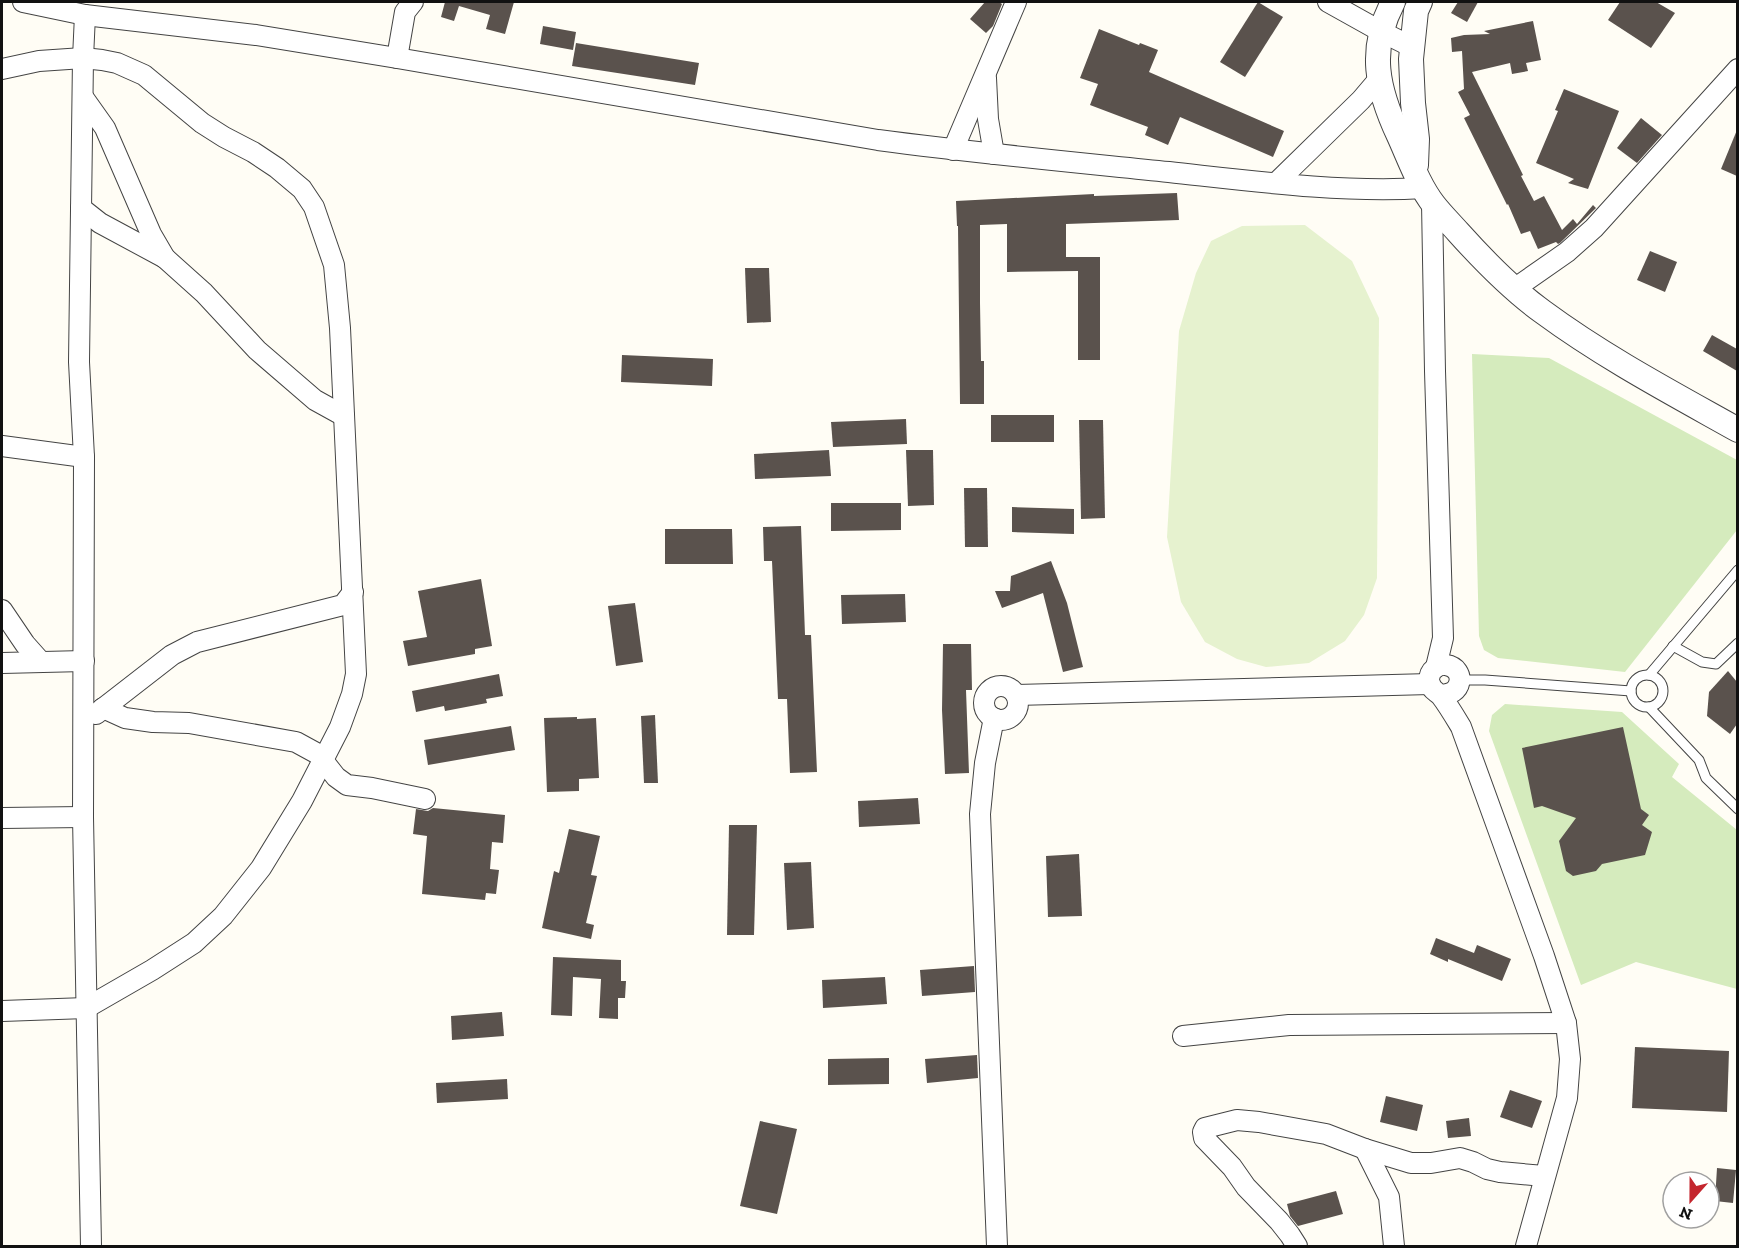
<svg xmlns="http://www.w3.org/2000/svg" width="1739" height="1248" font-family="'Zilla Slab',serif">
<rect width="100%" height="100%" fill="#fffdf5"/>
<g fill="#d5ebbd">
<polygon points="1472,354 1549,358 1737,460 1737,530 1625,672 1498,658 1484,650 1479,636"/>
<polygon points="1505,704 1622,712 1679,764 1672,777 1737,830 1737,989 1636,962 1581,985 1489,731 1492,715"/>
</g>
<polygon fill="#e6f2cf" points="1305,225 1352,261 1379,318 1377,578 1364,615 1345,641 1309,663 1266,667 1237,659 1205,642 1181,602 1167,537 1179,331 1196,273 1211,241 1242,226"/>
<g fill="#5a524d">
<polygon points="445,2 514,2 505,34 486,29 490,15 459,6 454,21 441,17"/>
<polygon points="985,2 999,2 1002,4 993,26 986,33 970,19"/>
<polygon points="1258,2 1283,17 1245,77 1220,62"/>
<polygon points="1458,2 1478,2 1467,22 1451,13"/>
<polygon points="1620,2 1656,2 1675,13 1651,48 1608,20"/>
<polygon points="1533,21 1541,60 1526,63 1528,71 1512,74 1510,63 1472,72 1523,175 1521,176 1534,201 1544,196 1562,230 1573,219 1577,224 1593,205 1596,208 1560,243 1558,244 1556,242 1538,249 1530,231 1521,234 1508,204 1507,205 1464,118 1470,115 1458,92 1464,89 1462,51 1452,52 1451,38 1464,35 1490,34 1484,31"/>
<polygon points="543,26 576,32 573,50 540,44"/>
<polygon points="1099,29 1139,45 1140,43 1158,50 1149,72 1284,131 1273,157 1180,117 1168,145 1145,135 1148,127 1090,105 1098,84 1080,78"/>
<polygon points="576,43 699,63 695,85 572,66"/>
<polygon points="1564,89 1619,111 1588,189 1568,183 1574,179 1536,163 1558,111 1555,110"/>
<polygon points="1641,118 1662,135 1637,163 1617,148"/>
<polygon points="1737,130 1737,176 1721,169"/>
<polygon points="1177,193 1179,220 1066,224 1066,257 1100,257 1100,360 1078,360 1078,271 1007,272 1007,224 980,225 980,303 981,361 984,361 984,404 960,404 958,226 957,226 956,201 1094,194 1094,196"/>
<polygon points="1650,251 1677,262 1665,292 1637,280"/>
<polygon points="745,268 769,268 771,322 747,323"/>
<polygon points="1712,335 1737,349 1737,371 1703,351"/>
<polygon points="622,355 713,359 712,386 621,382"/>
<rect x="991" y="415" width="63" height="27"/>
<polygon points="906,419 907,444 833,447 831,422"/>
<polygon points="1079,420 1103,420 1105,518 1081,519"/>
<polygon points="829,450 831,476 755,479 754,454"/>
<polygon points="906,450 933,450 934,505 908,506"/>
<polygon points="964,488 987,488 988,547 965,547"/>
<polygon points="831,503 901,503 901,530 831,531"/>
<polygon points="1012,507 1074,509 1074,534 1012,532"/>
<polygon points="801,526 805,635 811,635 817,772 790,773 787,699 778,699 772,561 764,561 763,527"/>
<polygon points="665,529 732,529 733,564 665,564"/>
<polygon points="1051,561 1067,603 1083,667 1063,672 1043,593 1002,608 995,591 1010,591 1011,576"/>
<polygon points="481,579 492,646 475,649 475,654 408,666 403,641 427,637 418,591"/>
<polygon points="905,594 906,622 842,624 841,595"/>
<polygon points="635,603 643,662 616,666 608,606"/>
<polygon points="943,644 971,644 972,690 966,690 969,773 945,774 942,710"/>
<polygon points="1728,671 1737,682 1737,724 1730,734 1707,716 1709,692"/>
<polygon points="499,674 503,696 486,699 487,703 445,711 444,706 416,712 412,691"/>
<polygon points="655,715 658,783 644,783 641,716"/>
<polygon points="577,717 577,719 596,718 599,778 579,779 579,791 547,792 544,718"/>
<polygon points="511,726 515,750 428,765 424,740"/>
<polygon points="1623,727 1641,809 1649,815 1642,825 1652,832 1645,855 1602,864 1596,871 1573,876 1566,871 1559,841 1576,818 1542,806 1534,808 1522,748"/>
<polygon points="918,798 920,824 859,827 858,801"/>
<polygon points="433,808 505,815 503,843 492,842 490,869 499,870 496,894 486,893 485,900 422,894 427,836 413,834 416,809 428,811"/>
<polygon points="729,825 757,825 754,935 727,935"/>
<polygon points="569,829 600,836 591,875 597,876 586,923 594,925 591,939 542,928 554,871 559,873"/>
<polygon points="1079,854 1082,916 1048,917 1046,856"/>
<polygon points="811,862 814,928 787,930 784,863"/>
<polygon points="1436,938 1474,953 1477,945 1511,959 1502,981 1448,959 1448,962 1430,954"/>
<polygon points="553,957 621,960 621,981 626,981 625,998 618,998 618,1019 599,1018 601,979 573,977 572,1016 551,1015"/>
<polygon points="974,966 975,992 922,996 920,970"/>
<polygon points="885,977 887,1004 823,1008 822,980"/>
<polygon points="502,1012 504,1036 452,1040 451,1016"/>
<polygon points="1635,1047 1729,1051 1727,1112 1632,1108"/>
<polygon points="977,1055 978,1078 927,1083 925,1059"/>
<polygon points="889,1058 889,1084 828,1085 828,1059"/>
<polygon points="507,1079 508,1099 437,1103 436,1083"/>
<polygon points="1510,1090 1542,1101 1532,1128 1500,1117"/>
<polygon points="1386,1096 1423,1105 1417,1131 1380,1122"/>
<polygon points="1469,1118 1471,1136 1448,1138 1446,1121"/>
<polygon points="760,1121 797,1129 777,1214 740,1206"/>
<polygon points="1717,1168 1736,1170 1733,1203 1715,1201"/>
<polygon points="1336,1191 1343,1214 1298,1226 1290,1216 1287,1204"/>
</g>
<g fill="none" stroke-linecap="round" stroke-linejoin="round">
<defs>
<g id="service">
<polyline points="1673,646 1702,662 1716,664 1738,643"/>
<polyline points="1649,675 1738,570"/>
<circle cx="1647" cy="691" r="16"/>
<polyline points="1460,680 1485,680 1631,691"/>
<polyline points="1649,707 1699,760 1706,778 1738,809"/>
</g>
<g id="minor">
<path d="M 23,2 L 85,15 L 256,35 L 397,58 L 878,140 C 975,153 1072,162 1169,172 C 1252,181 1340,193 1424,188"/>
<polyline points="1328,2 1380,31 1412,47"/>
<polyline points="85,15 83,58 79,362 84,457 83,817 91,1246"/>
<polyline points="397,58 405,12 413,2"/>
<polyline points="2,69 39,61 83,58 102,60 117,63 144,75 202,123 224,137 253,152 277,168 302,189 314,207 334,265 340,328 356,674 352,694 340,727 302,801 261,868 223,916 194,943 152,970 86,1008 2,1011"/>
<polyline points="986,78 988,119 994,154"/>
<polyline points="83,97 105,128 151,234 165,258 204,293 257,350 315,400 344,416"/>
<polyline points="953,150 1016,2"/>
<polyline points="1276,183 1361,100 1378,80"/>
<polyline points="1432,203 1435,371 1443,638 1436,667"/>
<polyline points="81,208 100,223 165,258"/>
<polyline points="1514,289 1567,252 1594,228 1738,69"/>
<polyline points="2,446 84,457"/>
<polyline points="2,610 25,644 41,662"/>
<polyline points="2,663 84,661"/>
<circle cx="1001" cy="703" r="17"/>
<path d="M 1439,694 C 1463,698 1467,668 1446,665 C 1442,664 1437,666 1434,669 C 1430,672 1429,677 1429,682 C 1431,690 1436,691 1441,696 C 1448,705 1455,717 1461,727 L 1544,956 L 1566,1023 L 1570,1059 L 1567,1098 L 1526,1246"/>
<polyline points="1016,695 1430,684"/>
<polyline points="103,708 125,718 153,722 189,723 296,742 318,754 336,777 347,785 372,788 425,799"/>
<polyline points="96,714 172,655 197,642 343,605 353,592"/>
<polyline points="994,718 985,763 980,814 997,1246"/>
<polyline points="2,818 83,817"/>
<polyline points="1183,1036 1289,1025 1566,1023"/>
<polyline points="1365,1149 1389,1197 1394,1246"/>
<polyline points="1297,1246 1290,1235 1279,1221 1246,1187 1232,1167 1204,1138 1203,1132 1205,1128 1237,1120 1259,1122 1326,1134 1365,1149 1411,1163 1431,1163 1460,1158 1473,1162 1487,1169 1500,1172 1544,1176"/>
</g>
<g id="tertiary">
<path d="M 1393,2 C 1368,50 1377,89 1399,136 C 1409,158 1419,186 1434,205 C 1441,214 1450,223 1458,232 C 1484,261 1511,289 1543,312 C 1604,357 1672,393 1738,430"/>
<polyline points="1416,165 1417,139 1413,103 1411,59 1416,11 1420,2"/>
</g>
</defs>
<use href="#service" stroke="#444" stroke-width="11"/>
<use href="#minor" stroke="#444" stroke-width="22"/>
<use href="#tertiary" stroke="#444" stroke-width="26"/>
<use href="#service" stroke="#fff" stroke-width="9"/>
<use href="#minor" stroke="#fff" stroke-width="20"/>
<use href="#tertiary" stroke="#fff" stroke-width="24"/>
</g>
<rect width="1739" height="1248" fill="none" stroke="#111111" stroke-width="6"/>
<g transform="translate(1691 1200) rotate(201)"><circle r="28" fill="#ffffff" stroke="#a0a0a0" stroke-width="1.5"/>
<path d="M0-4.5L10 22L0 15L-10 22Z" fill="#c4262e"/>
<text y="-9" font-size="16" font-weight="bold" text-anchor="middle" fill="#111111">N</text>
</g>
</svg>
